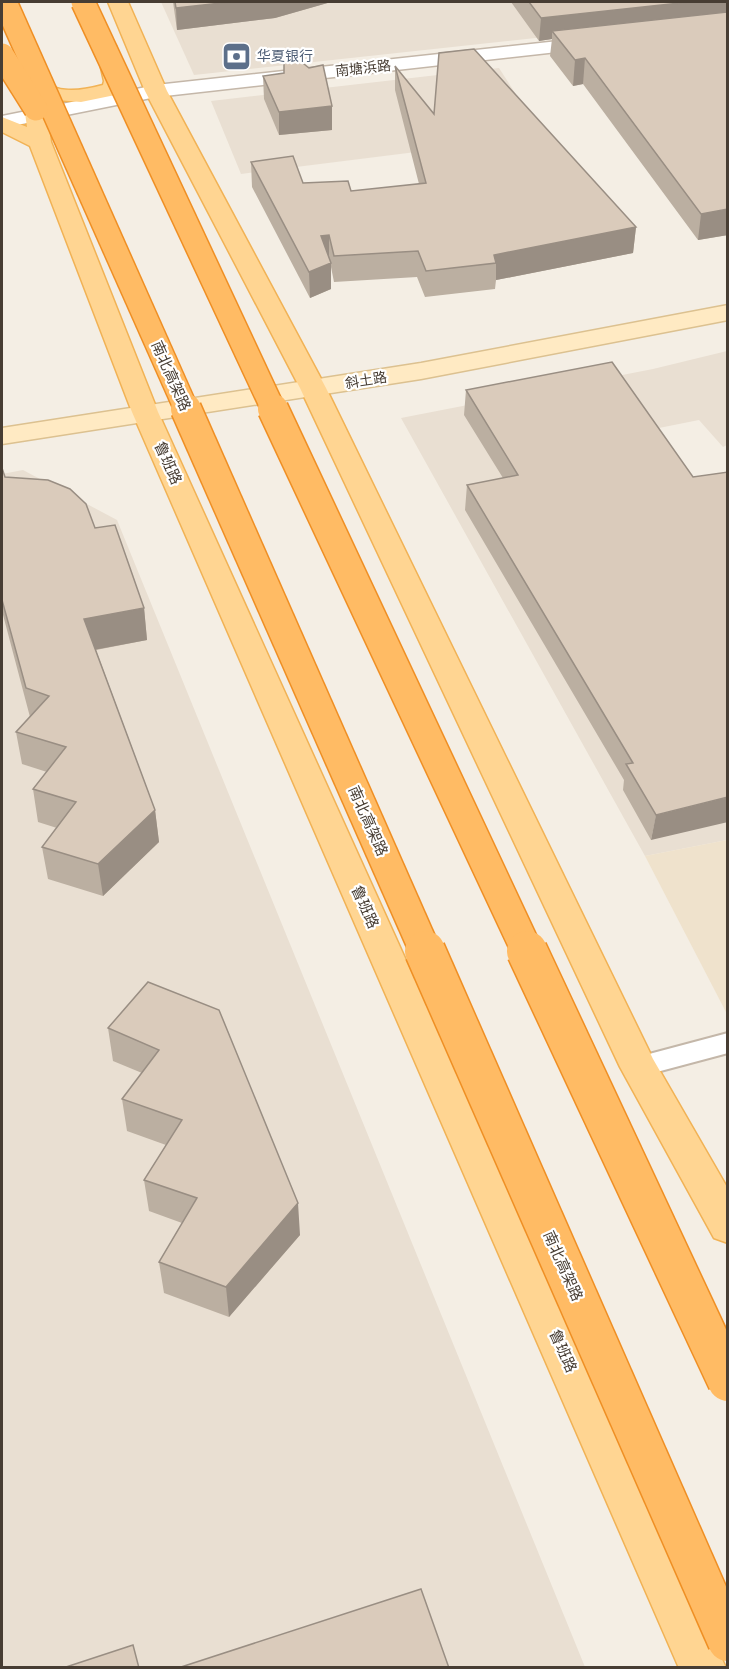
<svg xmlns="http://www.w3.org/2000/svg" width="729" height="1669" font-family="'Work Sans','Noto Sans SC',sans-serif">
<rect width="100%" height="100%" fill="#f4eee4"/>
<g fill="#e9dfd2">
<polygon points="161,2 727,2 728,17 194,75"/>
<polygon points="499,68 543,136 241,174 211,101"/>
<polygon points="727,351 727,445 723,447 699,420 639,432 727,573 727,840 645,856 401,418 653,369"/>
<polygon points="23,470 117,520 585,1667 2,1668 2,474"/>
</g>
<polygon fill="#efe2cc" points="727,840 728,840 727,1014 645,856"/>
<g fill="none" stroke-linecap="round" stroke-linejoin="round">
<defs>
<polygon id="lane" points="728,1033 728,1053 638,1077 629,1074 626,1067 629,1060 638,1057"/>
<polygon id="street" points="595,37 602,39 605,43 602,47 156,97 2,128 2,116 156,85"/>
<polygon id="secondary" points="728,305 728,320 421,379 2,444 2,428 421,363"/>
<g id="primary">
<polygon points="108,2 128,2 167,91 326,388 653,1059 728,1189 728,1243 714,1238 620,1067 300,388 145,91"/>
<path d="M 106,40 L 113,42 L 116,46 C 121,62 130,79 120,94 L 81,102 L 45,99 L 51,142 L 158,412 L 726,1668 L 679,1668 L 132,412 L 30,146 L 2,132 L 2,117 L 27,127 L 21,85 L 17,76 L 21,72 L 35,72 C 51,95 77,92 103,85 L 104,81 L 96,46 L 99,42 Z"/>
</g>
</defs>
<use href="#lane" stroke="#c4b7a9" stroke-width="4"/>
<use href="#street" stroke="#c4b7a9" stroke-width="3"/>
<use href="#secondary" stroke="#dcc190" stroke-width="3"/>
<use href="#primary" stroke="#f1b255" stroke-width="3"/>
<use href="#lane" fill="#fff" fill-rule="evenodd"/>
<use href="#street" fill="#fff" fill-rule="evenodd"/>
<use href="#secondary" fill="#ffeac3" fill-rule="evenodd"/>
<use href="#primary" fill="#ffd592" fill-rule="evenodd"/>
<defs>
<g id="highway-bridge-far2">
<polyline points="5,2 187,411"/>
<polyline points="83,2 274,411"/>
<polyline points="2,55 36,109"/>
</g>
<g id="highway-bridge-far1">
<polyline points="186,409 426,953"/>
<polyline points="273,409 528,953"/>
</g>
<g id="highway-bridge">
<polyline points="425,951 728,1641"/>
<polyline points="527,951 728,1381"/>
</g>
</defs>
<use href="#highway-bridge-far2" stroke="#ef8f24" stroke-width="26" stroke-linecap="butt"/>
<use href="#highway-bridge-far1" stroke="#ef8f24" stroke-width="33" stroke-linecap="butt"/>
<use href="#highway-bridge" stroke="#ef8f24" stroke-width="43" stroke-linecap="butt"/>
<use href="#highway-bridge-far2" stroke="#ffbb64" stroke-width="23"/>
<use href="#highway-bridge-far1" stroke="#ffbb64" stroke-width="30"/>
<use href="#highway-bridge" stroke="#ffbb64" stroke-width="40"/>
</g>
<g fill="#bbafa1">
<polygon points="173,2 331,2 275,18 177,30"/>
<polygon points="511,2 728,2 728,235 698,240 583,84 573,86 550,56 552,39 539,41"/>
<polygon points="395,66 434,114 636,227 633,253 496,280 495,289 425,297 417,277 334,282 331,267 331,289 310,298 252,187 251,162 303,183 351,191 419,184 395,90"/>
<polygon points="263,76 332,130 279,135 264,99"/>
<polygon points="466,390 693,477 728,472 651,840 623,790 624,780 465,510 467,485 503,478 464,415"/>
<polygon points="2,468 5,477 95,528 144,608 147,640 96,650 155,810 159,842 103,896 48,879 42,847 57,828 38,822 33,789 47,772 22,764 16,732 30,717 2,611"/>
<polygon points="148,982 300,1235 229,1317 164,1293 159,1262 182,1223 149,1211 144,1180 166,1145 127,1131 122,1099 142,1073 113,1061 108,1028"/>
</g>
<g fill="#998e83">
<polygon points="230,2 331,2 275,18 177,30 176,8"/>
<polygon points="689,2 728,2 728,13 552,31 552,39 539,41 541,18"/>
<polygon points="585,58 583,84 573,86 575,60"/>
<polygon points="332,106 332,130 279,135 279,112"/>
<polygon points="728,209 728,235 698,240 701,214"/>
<polygon points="636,227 633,253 496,280 496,263 494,255"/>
<polygon points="329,235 329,261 321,236"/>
<polygon points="331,263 331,289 310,298 309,272"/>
<polygon points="144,608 147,640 88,651 84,619"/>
<polygon points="728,797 728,822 651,840 656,815"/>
<polygon points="155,810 159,842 103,896 98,864"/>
<polygon points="298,1203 300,1235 229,1317 226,1287"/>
</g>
<g fill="#dacbbb" stroke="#998e83" stroke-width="1.5">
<polygon points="175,2 230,2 176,8"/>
<polygon points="529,2 689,2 541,18"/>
<polygon points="727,12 728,209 701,214 585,58 575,60 552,31"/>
<polygon points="474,49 636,227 494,255 496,263 426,271 418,251 334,256 329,235 321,236 331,263 309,272 251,162 293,156 303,183 348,181 351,191 426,183 395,66 434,114 439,53"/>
<polygon points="299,60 309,68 323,65 332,106 279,112 263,76 284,73 284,62"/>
<polygon points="612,362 693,477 728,472 728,797 656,815 626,764 633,763 467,485 518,475 466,390"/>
<polygon points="2,468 5,477 48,480 70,489 86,504 95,528 115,525 144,608 84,619 155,810 98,864 42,847 76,802 33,789 66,747 16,732 49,696 26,688 2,600"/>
<polygon points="148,982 219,1010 298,1203 226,1287 159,1262 197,1198 144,1180 182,1120 122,1099 159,1050 108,1028"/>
<polygon points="421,1589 449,1668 178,1668"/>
<polygon points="133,1645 139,1668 63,1668"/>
</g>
<defs>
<symbol id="bank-square" viewBox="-11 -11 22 22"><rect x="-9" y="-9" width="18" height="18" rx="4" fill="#5c6f8a" stroke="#fff"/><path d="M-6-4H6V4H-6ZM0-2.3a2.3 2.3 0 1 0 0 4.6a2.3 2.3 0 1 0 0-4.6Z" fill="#fff"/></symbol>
</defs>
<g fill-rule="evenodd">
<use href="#bank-square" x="220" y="40" width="33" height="33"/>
</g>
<g text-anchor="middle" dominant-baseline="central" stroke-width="4.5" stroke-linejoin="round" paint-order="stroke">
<g font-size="14" fill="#4e5e75" stroke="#fff" text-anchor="start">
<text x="257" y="56">华夏银行</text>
</g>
<g font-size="14" fill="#473d33" stroke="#fff">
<text transform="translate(363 68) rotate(-6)">南塘浜路</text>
<text transform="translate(366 380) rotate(-9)">斜土路</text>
</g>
<g font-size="15" fill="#473d33" stroke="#fff">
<text transform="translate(171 376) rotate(66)">南北高架路</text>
<text transform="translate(168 463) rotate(66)">鲁班路</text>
<text transform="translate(368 821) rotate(66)">南北高架路</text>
<text transform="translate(365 907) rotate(66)">鲁班路</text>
<text transform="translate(563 1266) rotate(66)">南北高架路</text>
<text transform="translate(563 1351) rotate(66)">鲁班路</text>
</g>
</g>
<rect width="729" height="1669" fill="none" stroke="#473d33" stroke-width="6"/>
</svg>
